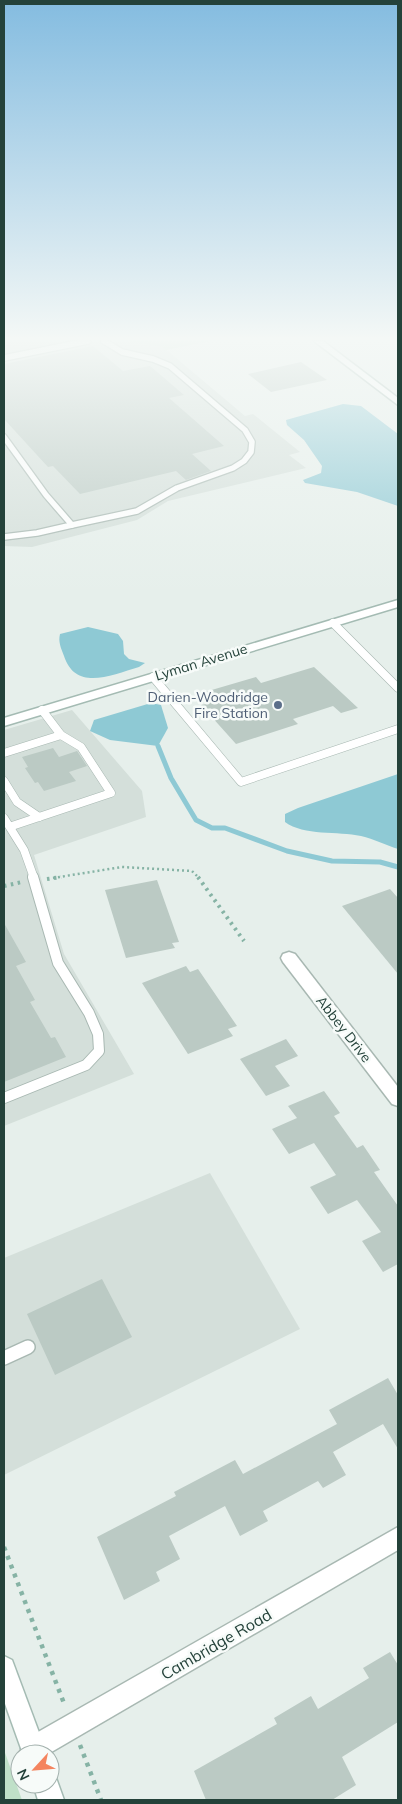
<svg xmlns="http://www.w3.org/2000/svg" width="402" height="1804" font-family="Mulish,sans-serif">
<rect width="100%" height="100%" fill="#e6efeb"/>
<g fill="#d4dfda">
<polygon points="4,341 127,341 163,347 245,416 253,414 300,452 289,455 306,468 168,501 137,520 32,547 4,546"/>
<polygon points="72,710 142,791 146,817 34,855 64,954 134,1074 4,1126 4,730"/>
<polygon points="210,1173 300,1329 4,1475 4,1258"/>
</g>
<g fill="#bfe0c8">
<polygon points="127,341 211,341 166,350 162,347"/>
<polygon points="4,1750 22,1800 4,1800"/>
</g>
<g fill="#8ec9d4">
<polygon points="343,404 361,406 398,434 398,506 357,492 305,483 303,480 321,473 322,466 304,440 287,425 286,420"/>
<path d="M 88,627 L 118,634 L 123,641 L 124,654 L 129,659 L 145,663 L 139,667 C 111,675 76,692 64,656 C 61,648 58,642 60,634 Z"/>
<polygon points="151,703 161,705 168,728 158,746 110,740 90,731 94,720"/>
<path d="M 398,774 L 398,849 C 386,845 374,839 361,836 C 338,831 304,836 285,822 L 285,814 L 298,808 Z"/>
</g>
<g fill="none" stroke-linecap="round" stroke-linejoin="round">
<polyline stroke="#8ec9d4" stroke-width="5" points="158,746 171,778 196,820 212,828 225,828 287,851 332,861 380,862 398,867"/>
</g>
<g fill="#bbcac4">
<polygon points="93,346 123,371 150,366 184,395 169,398 224,446 192,454 211,471 186,480 176,471 80,494 53,466 48,467 4,419 4,364"/>
<polygon points="301,362 327,380 271,392 248,374"/>
<polygon points="314,667 358,708 341,713 333,706 293,719 298,724 236,744 201,705 206,704 198,694 256,677 261,683"/>
<polygon points="53,748 59,757 77,751 87,766 69,772 76,781 44,791 38,782 35,783 25,768 28,767 22,757"/>
<polygon points="157,880 179,942 172,943 175,948 126,958 105,890"/>
<polygon points="390,889 398,898 398,974 342,906"/>
<polygon points="4,923 26,962 16,966 35,1000 30,1002 51,1038 55,1037 66,1057 4,1082"/>
<polygon points="186,966 190,972 198,969 237,1026 228,1029 233,1036 188,1054 142,983"/>
<polygon points="286,1039 298,1056 275,1066 290,1086 266,1096 240,1059"/>
<polygon points="324,1091 340,1113 334,1116 357,1148 363,1145 380,1170 374,1172 398,1206 398,1264 383,1272 362,1241 381,1232 357,1200 328,1214 310,1187 336,1175 314,1143 289,1154 272,1129 297,1118 288,1106"/>
<polygon points="102,1279 132,1337 55,1375 27,1314"/>
<polygon points="388,1378 398,1395 398,1449 383,1424 333,1452 346,1475 323,1488 318,1481 263,1511 268,1521 240,1536 225,1506 169,1536 180,1559 156,1572 160,1581 124,1600 97,1537 176,1496 174,1492 235,1460 243,1474 337,1424 329,1410"/>
<polygon points="390,1652 398,1665 398,1722 342,1757 356,1785 332,1800 206,1800 194,1771 277,1724 274,1718 311,1696 318,1709 369,1678 363,1668"/>
</g>
<g fill="none" stroke-linecap="round" stroke-linejoin="round">
<defs>
<g id="lane-far3">
<polyline points="4,358 88,341"/>
<polyline points="4,437 46,495 72,525 37,533 4,537"/>
<polyline points="72,525 137,511 177,488 233,468 244,461 251,452 252,442 245,430 170,366 153,359 122,352 104,341"/>
</g>
<g id="lane-far2">
<polyline points="333,623 398,688"/>
<polyline points="153,677 241,782 398,729"/>
<polyline points="4,753 61,735"/>
<polyline points="4,781 17,802 39,817"/>
<polyline points="4,818 24,850 34,878"/>
<polyline points="12,826 111,793 81,747 61,735 42,710"/>
</g>
<polyline id="lane-far1" points="4,1098 86,1065 99,1051 98,1034 89,1013 58,963 33,877"/>
<polyline id="lane" points="4,1358 28,1347"/>
<g id="street">
<polygon points="289,952 295,954 398,1087 398,1106 392,1104 283,962 281,958 283,954"/>
<polygon points="398,1527 398,1550 48,1754 23,1754 21,1749 24,1740"/>
</g>
<g id="secondary">
<polygon points="314,341 323,341 398,398 398,405"/>
<polygon points="398,600 398,607 4,726 4,718"/>
<polygon points="4,1656 12,1660 47,1754 23,1754 4,1701"/>
<polygon points="50,1773 55,1775 64,1800 38,1800 33,1784 50,1784"/>
</g>
</defs>
<use href="#lane-far3" stroke="#a8b8b2" stroke-width="8"/>
<use href="#lane-far2" stroke="#a8b8b2" stroke-width="9"/>
<use href="#lane-far1" stroke="#a8b8b2" stroke-width="12"/>
<use href="#lane" stroke="#a8b8b2" stroke-width="16"/>
<use href="#street" stroke="#a8b8b2" stroke-width="3"/>
<use href="#secondary" stroke="#a4bbb3" stroke-width="3"/>
<polyline stroke="#86b3a5" stroke-width="2.5" stroke-dasharray="2 3" stroke-linecap="butt" points="53,878 122,867 192,871 199,878"/>
<g stroke="#86b3a5" stroke-width="4" stroke-dasharray="2.5 4.5" stroke-linecap="butt">
<polyline points="198,877 244,941"/>
<polyline points="47,879 61,877"/>
<polyline points="4,886 22,882"/>
</g>
<g stroke="#86b3a5" stroke-width="4.5" stroke-dasharray="4 5.5" stroke-linecap="butt">
<polyline points="4,1547 65,1706"/>
<polyline points="80,1745 101,1800"/>
</g>
<use href="#lane-far3" stroke="#fff" stroke-width="5.5"/>
<use href="#lane-far2" stroke="#fff" stroke-width="8"/>
<use href="#lane-far1" stroke="#fff" stroke-width="10"/>
<use href="#lane" stroke="#fff" stroke-width="13"/>
<use href="#street" fill="#fff" fill-rule="evenodd"/>
<use href="#secondary" fill="#fff" fill-rule="evenodd"/>
</g>
<linearGradient id="sky" x2="0" y2="1"><stop stop-color="#84bce0"/><stop offset="0.57" stop-color="#f4f8f6"/><stop offset="1" stop-color="#f4f8f6" stop-opacity="0"/></linearGradient>
<rect width="402" height="594" fill="url(#sky)"/>
<circle fill="#5c6f8a" stroke="#f7fbf9" stroke-width="2" cx="278" cy="705" r="5"/>
<g text-anchor="middle" dominant-baseline="central" stroke-width="5" stroke-linejoin="round" paint-order="stroke">
<g font-size="14" fill="#24423a" stroke="#f7fbf9">
<text transform="translate(201 662) rotate(-17)">Lyman Avenue</text>
<text transform="translate(344 1029) rotate(52)">Abbey Drive</text>
</g>
<g font-size="14" fill="#4e5e75" stroke="#f7fbf9" text-anchor="end">
<text x="268" y="697">Darien-Woodridge<tspan x="268" dy="16">Fire Station</tspan></text>
</g>
<g font-size="16" fill="#24423a" stroke="#f7fbf9">
<text transform="translate(216 1644) rotate(-30)">Cambridge Road</text>
</g>
</g>
<rect width="402" height="1804" fill="none" stroke="#24423a" stroke-width="10"/>
<g transform="translate(35 1769) rotate(244)"><circle r="24" fill="#f7fbf9" stroke="#a3b1ad"/>
<path d="M0-4L9 19L0 12L-9 19Z" fill="#f4845f"/>
<text y="-8" font-size="14" font-weight="bold" text-anchor="middle" fill="#24423a">N</text>
</g>
</svg>
